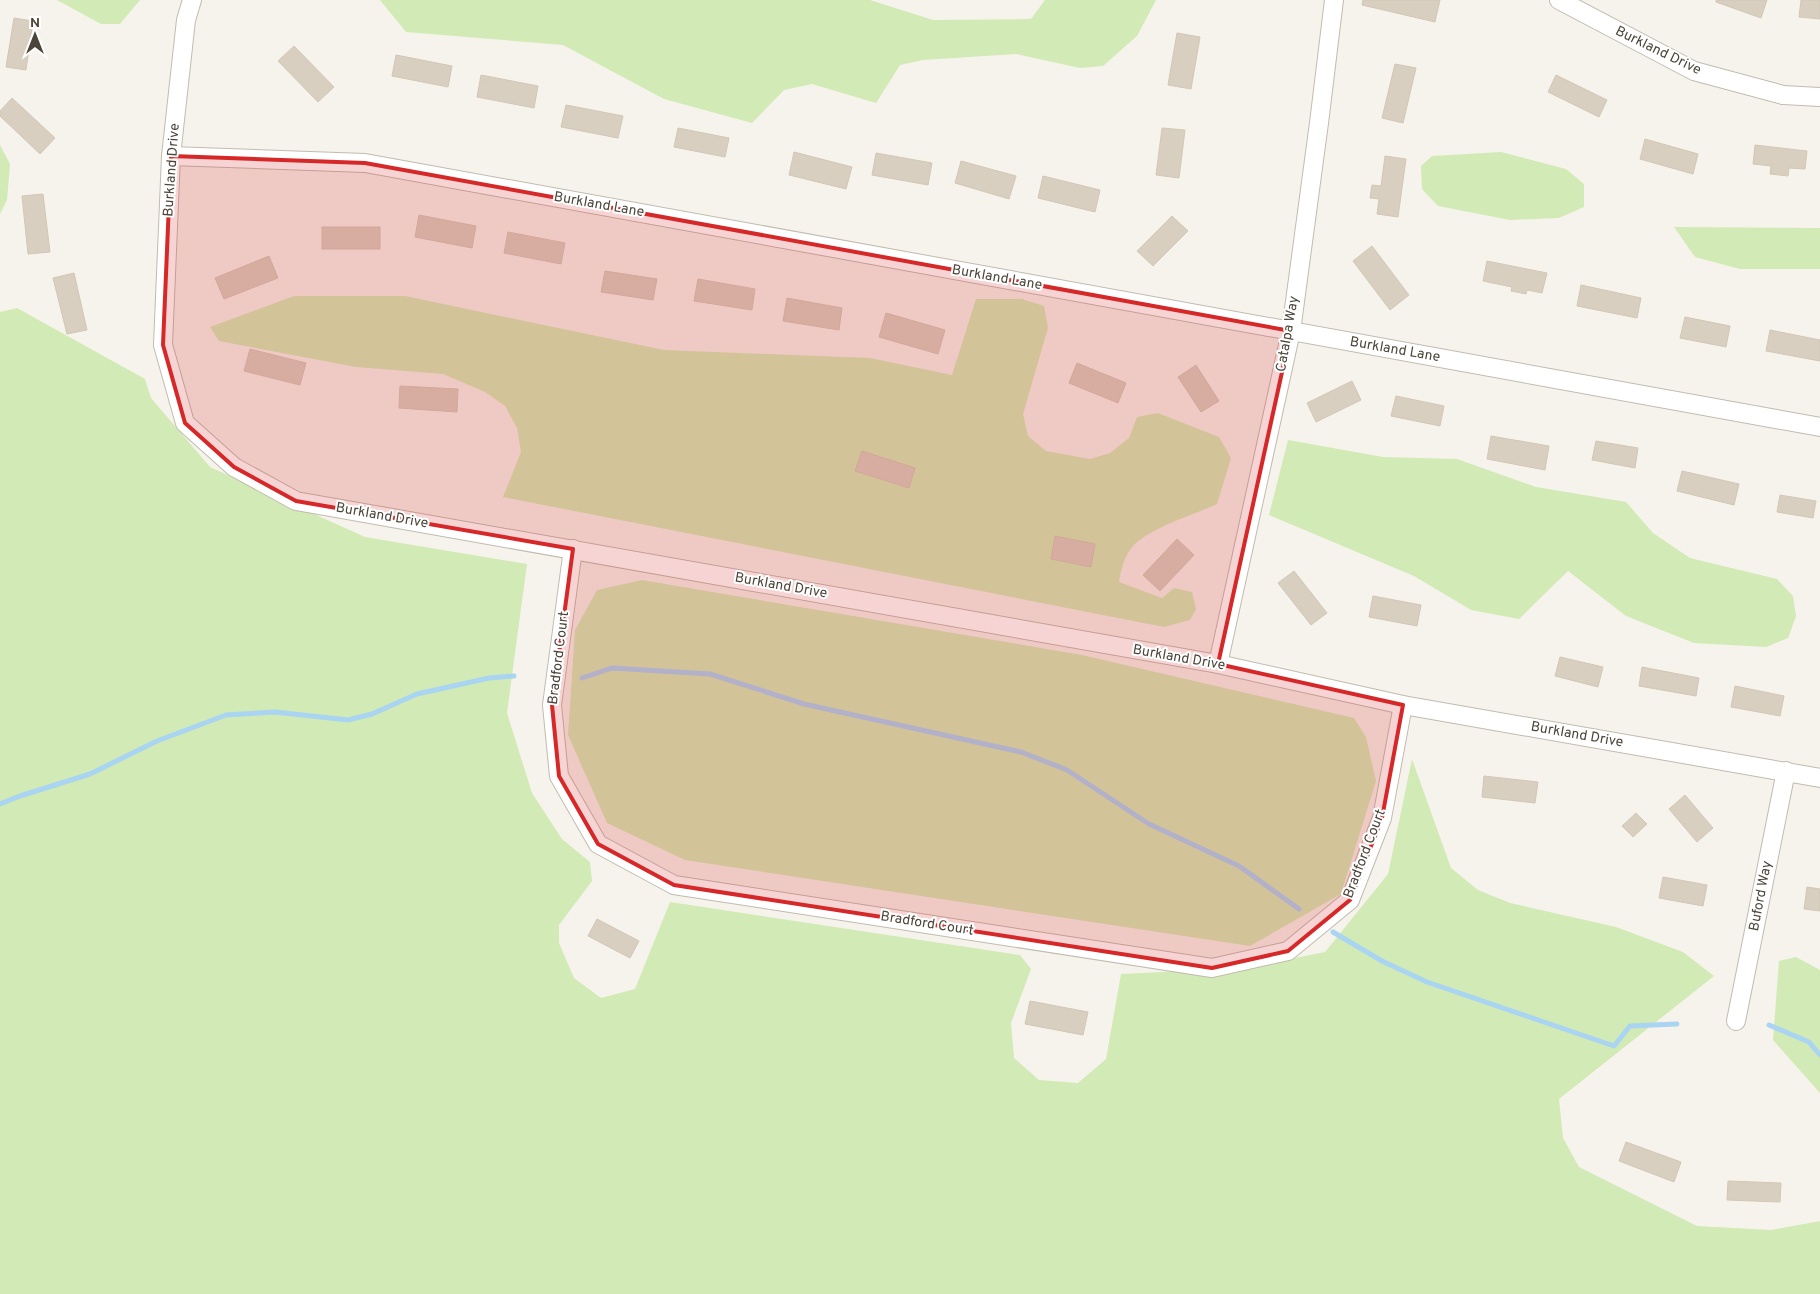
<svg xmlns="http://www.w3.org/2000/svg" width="1820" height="1294" font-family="Overpass,sans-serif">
<rect width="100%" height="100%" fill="#f6f3ec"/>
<g fill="#d2eab5">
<polygon points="57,0 140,0 120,24 101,24"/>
<polygon points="380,0 870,0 933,20 1031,19 1045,0 1156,0 1137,36 1103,66 1080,68 1016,54 923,60 900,65 876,103 812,84 784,90 752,123 664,99 563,45 406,32"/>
<polygon points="0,145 10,164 7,200 0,214"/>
<polygon points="1501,152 1566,169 1584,184 1584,207 1559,218 1510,220 1438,206 1422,189 1421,166 1432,156"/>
<polygon points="1674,227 1820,228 1820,269 1740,269 1695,257"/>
<path d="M 294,296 L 405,296 L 664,350 L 870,358 L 952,375 L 976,299 L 1022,299 L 1044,306 L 1048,328 L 1023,414 L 1028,436 L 1046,451 L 1090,459 L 1110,453 L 1129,438 L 1137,417 L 1158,413 L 1219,437 L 1231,458 L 1217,504 C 1193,515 1150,528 1133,546 C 1124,556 1121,570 1119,582 L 1162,598 L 1174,588 L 1192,592 L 1196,609 L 1190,620 L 1164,627 L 503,497 L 521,452 L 517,428 L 505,406 L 485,392 L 443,374 L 356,367 L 219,341 L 210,327 Z"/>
<polygon points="17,308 145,379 151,398 210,467 365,537 527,564 507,713 532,793 562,839 590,862 592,881 559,925 559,943 574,978 601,998 635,989 670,902 1020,955 1031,969 1011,1023 1014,1058 1039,1080 1078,1083 1106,1059 1121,974 1245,968 1325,952 1388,874 1412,759 1451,868 1478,890 1510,903 1616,927 1683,952 1714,976 1559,1099 1563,1138 1579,1167 1697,1226 1771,1230 1820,1221 1820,1294 0,1294 0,312"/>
<polygon points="1288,440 1383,457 1457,459 1536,487 1626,502 1653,533 1690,558 1777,579 1793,596 1796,616 1788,638 1766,647 1694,643 1626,616 1568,571 1519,619 1471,610 1414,576 1269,515"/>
<polygon points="642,580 1082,655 1354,718 1366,737 1376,781 1341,894 1250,946 685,860 607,823 568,735 575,630 597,590"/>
<polygon points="1796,957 1820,970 1820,1093 1773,1040 1779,961"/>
</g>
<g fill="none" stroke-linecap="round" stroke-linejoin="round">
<g stroke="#a9d4f2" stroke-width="5">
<polyline points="582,678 612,668 710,674 804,704 1021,752 1067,770 1149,824 1239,866 1299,909"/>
<polyline points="0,804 20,796 90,774 157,741 226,715 275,712 348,720 372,714 417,694 489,678 514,676"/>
<polyline points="1333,932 1382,961 1427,982 1614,1046 1630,1026 1677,1024"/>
<polyline points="1769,1025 1809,1042 1820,1055"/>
</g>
</g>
<g fill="#d8cfc1" stroke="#d3c7b4">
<polygon points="1363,0 1440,0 1435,22 1362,5"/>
<polygon points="1716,0 1767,0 1761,18 1716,2"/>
<polygon points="1801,0 1820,0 1820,19 1799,17"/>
<polygon points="14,18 33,21 26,70 6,67"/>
<polygon points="1177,33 1200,37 1191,89 1168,85"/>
<polygon points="294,46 334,87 318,102 278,61"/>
<polygon points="396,55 452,66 448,87 392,76"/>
<polygon points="1395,64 1416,68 1403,123 1382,118"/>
<polygon points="481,75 538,86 534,108 477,97"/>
<polygon points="1556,75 1607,100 1599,117 1548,92"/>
<polygon points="12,98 55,138 40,154 0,116 0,111"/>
<polygon points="566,105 623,116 618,138 561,127"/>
<polygon points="678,128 729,138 725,157 674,147"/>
<polygon points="1162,128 1185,130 1179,178 1156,175"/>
<polygon points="1645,139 1698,154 1693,174 1640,159"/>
<polygon points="1755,145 1807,151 1805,169 1789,168 1788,176 1770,174 1771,166 1753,164"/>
<polygon points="794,152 852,167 846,189 789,175"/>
<polygon points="876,153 932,163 928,185 872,175"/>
<polygon points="1385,156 1406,159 1398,217 1377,214 1379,199 1370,198 1372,185 1381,186"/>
<polygon points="961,161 1016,176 1009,199 955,183"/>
<polygon points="1043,176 1100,190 1095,212 1038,198"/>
<polygon points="43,194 50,252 28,254 22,196"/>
<polygon points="419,215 476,226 472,248 415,237"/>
<polygon points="1172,216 1188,231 1153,266 1137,251"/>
<rect x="322" y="227" width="58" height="22"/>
<polygon points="508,232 565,243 561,264 504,253"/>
<polygon points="1372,246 1409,295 1390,310 1353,261"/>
<polygon points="269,256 278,278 224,299 215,278"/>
<polygon points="1487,261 1547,273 1542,293 1527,290 1526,294 1511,291 1512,287 1483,281"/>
<polygon points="605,271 657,279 653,300 601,292"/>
<polygon points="74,273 87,330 67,334 53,278"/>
<polygon points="698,279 755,289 752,310 694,301"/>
<polygon points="1581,285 1641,298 1637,318 1577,306"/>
<polygon points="787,298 842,308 839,330 783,321"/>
<polygon points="886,313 945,330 938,354 879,337"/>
<polygon points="1685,317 1730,326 1726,347 1680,338"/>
<polygon points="1770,330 1820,340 1820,361 1766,351"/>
<polygon points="250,349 306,363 300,385 244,371"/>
<polygon points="1077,363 1126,383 1118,403 1069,383"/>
<polygon points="1196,365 1219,401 1201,412 1178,377"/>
<polygon points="1352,381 1361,400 1316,422 1307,403"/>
<polygon points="400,386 458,389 457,412 399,408"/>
<polygon points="1396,396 1444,406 1440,426 1391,416"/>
<polygon points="1491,436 1549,446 1545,470 1487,459"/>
<polygon points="1596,441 1638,448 1635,468 1592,460"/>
<polygon points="862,451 915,468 909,488 855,471"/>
<polygon points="1682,471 1739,484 1734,505 1677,491"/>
<polygon points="1780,495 1816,501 1813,518 1777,512"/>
<polygon points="1055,536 1095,544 1091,567 1051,559"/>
<polygon points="1177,539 1194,555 1160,591 1143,575"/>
<polygon points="1294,571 1327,613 1311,625 1278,583"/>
<polygon points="1373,596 1421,605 1417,626 1369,617"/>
<polygon points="1560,657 1603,667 1598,687 1555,676"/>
<polygon points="1642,667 1699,678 1696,696 1639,686"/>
<polygon points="1735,686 1784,696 1780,716 1731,707"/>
<polygon points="1484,776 1538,782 1535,803 1482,797"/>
<polygon points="1685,795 1713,828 1697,842 1669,809"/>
<polygon points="1636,813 1647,824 1633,837 1622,826"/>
<polygon points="1663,877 1707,885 1703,906 1659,898"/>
<polygon points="1807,887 1820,889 1820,911 1804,909"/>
<polygon points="597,919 639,941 630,958 588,936"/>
<polygon points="1030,1001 1088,1012 1083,1035 1025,1024"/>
<polygon points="1626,1142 1681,1162 1674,1182 1619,1161"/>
<polygon points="1728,1181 1781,1183 1780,1202 1727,1200"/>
</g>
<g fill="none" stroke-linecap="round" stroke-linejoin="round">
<defs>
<g id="minor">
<polyline points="192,0 186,20 171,156 163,345 185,423 234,467 296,501 1218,664 1403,705 1820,778"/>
<polyline points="1559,0 1694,71 1783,95 1820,97"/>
<polyline points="171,156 365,163 1820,427"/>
<polyline points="573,549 552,705 559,776 598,844 674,885 1212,968 1288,951 1350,900 1382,818 1403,705"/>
<polyline points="1218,664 1291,331 1319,123 1334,0"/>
<polyline points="1736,1021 1786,771"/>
</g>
</defs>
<use href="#minor" stroke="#c2bbae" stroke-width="20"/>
<use href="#minor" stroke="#fff" stroke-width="18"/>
</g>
<path fill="#d62828" fill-opacity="0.2" stroke="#d62828" stroke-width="4" stroke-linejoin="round" d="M 171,156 L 365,163 L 1291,331 L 1218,664 L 1403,705 L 1382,818 L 1350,900 L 1288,951 L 1212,968 L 674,885 L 598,844 L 559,776 L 552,705 L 573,549 L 296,501 L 234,467 L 185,423 L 163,345 Z"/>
<g text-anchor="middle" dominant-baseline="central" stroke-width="4" stroke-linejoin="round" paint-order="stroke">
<g font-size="14" fill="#4b4439" stroke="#fff">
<text transform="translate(1658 51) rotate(26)">Burkland Drive</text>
<text transform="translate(172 170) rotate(-86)">Burkland Drive</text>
<text transform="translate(599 205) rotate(10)">Burkland Lane</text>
<text transform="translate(997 278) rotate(10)">Burkland Lane</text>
<text transform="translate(1288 334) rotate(-80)">Catalpa Way</text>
<text transform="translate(1395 350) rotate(10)">Burkland Lane</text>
<text transform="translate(382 516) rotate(10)">Burkland Drive</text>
<text transform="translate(781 586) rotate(10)">Burkland Drive</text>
<text transform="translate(559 658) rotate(-83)">Bradford Court</text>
<text transform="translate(1179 658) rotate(10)">Burkland Drive</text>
<text transform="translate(1577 735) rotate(10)">Burkland Drive</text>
<text transform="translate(1365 854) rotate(-69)">Bradford Court</text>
<text transform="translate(1761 896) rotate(-79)">Buford Way</text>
<text transform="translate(927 924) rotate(9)">Bradford Court</text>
</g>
</g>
<g transform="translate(35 35)" stroke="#ffffff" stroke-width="4" paint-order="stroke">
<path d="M0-4L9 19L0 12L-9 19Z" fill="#4b4439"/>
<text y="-8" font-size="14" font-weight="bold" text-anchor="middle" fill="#4b4439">N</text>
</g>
</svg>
